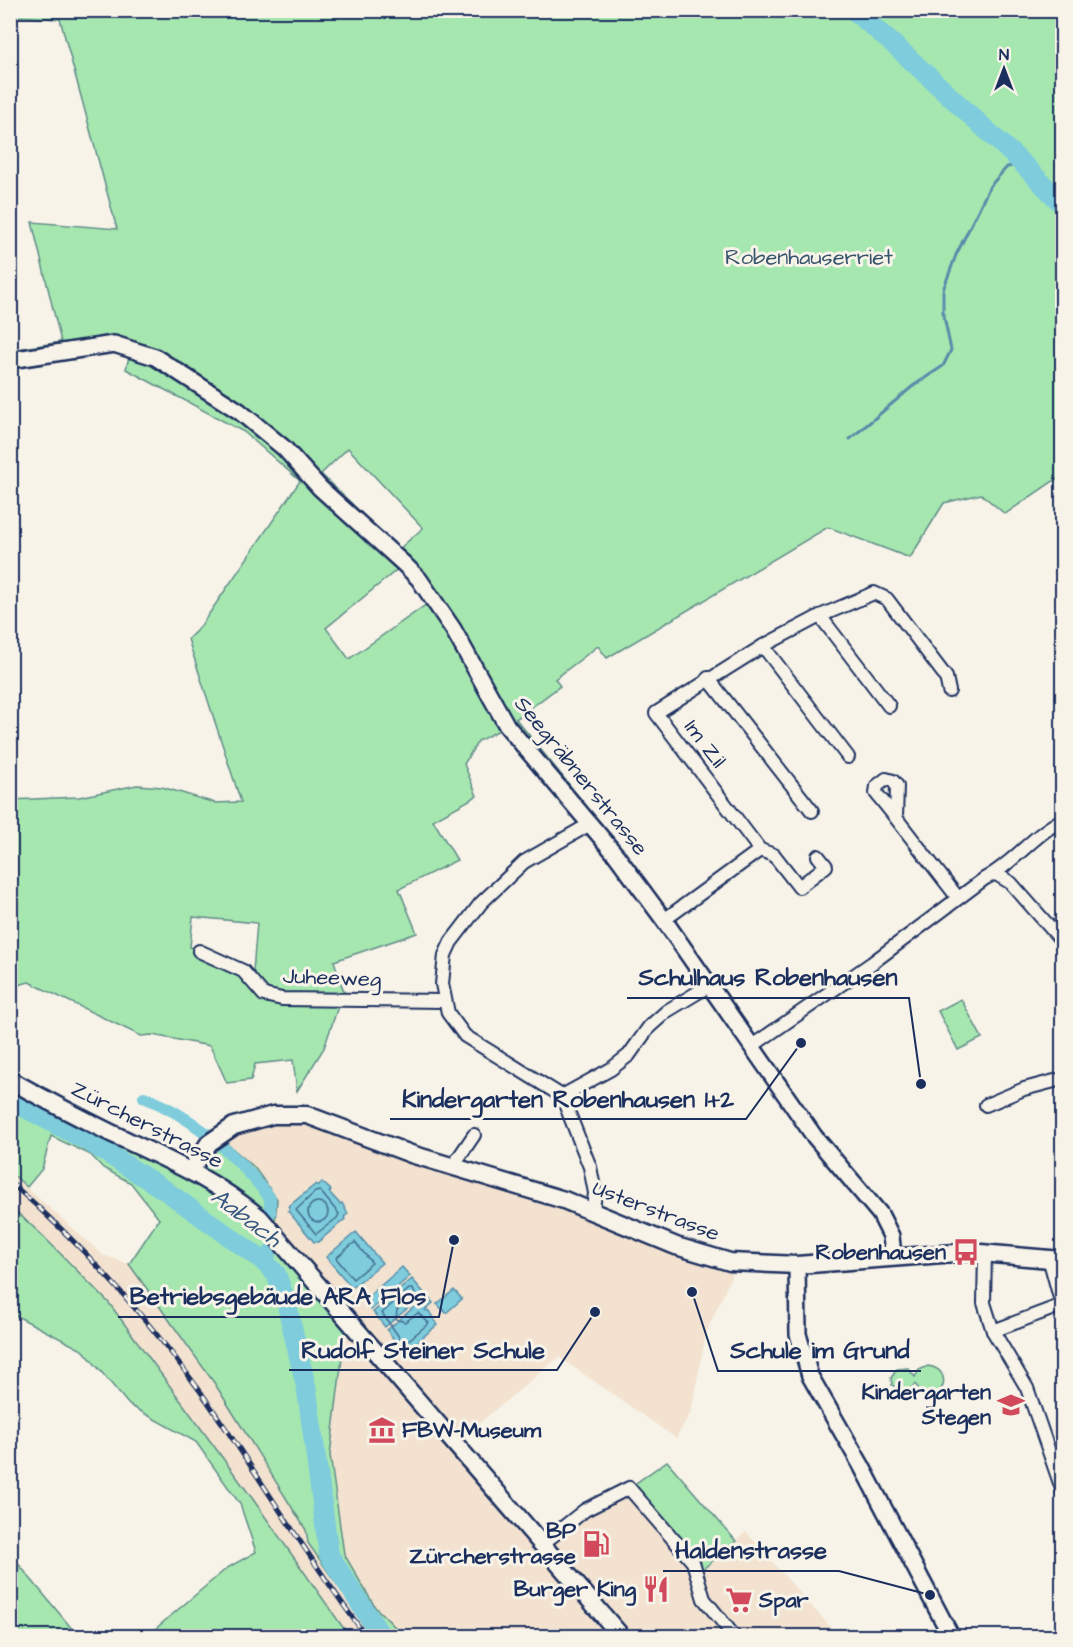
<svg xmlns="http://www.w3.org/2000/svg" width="1073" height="1647" font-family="'Architects Daughter',sans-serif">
<rect width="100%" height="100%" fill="#f7f3e8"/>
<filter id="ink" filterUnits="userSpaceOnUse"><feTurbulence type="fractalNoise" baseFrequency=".0167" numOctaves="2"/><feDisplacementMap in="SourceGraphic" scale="12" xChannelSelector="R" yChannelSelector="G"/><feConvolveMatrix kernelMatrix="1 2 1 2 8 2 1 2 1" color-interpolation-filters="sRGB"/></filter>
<g filter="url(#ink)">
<g fill="#f2e2cf">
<polygon points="288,1114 737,1263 706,1333 691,1412 676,1438 559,1357 454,1444 541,1544 629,1488 697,1574 746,1532 838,1636 404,1636 375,1607 344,1554 330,1455 345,1334 355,1328 274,1235 218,1136"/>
<polygon points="10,1173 103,1255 129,1264 215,1384 306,1530 308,1543 373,1636 349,1636 252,1498 109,1303 41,1234 11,1207"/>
</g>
<g fill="#a6e7b0" stroke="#608b87" stroke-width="1.5" fill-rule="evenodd">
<path d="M 10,11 L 1062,11 L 1062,475 L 1005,514 L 981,494 L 944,503 L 910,558 L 828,527 L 607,658 L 598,646 L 555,679 L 560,686 L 516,719 L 589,809 L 590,824 L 507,726 L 478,741 L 464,764 L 477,796 L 433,820 L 457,860 L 399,889 L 417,933 L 334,961 L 347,1001 L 340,1001 L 324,1048 L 297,1091 L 293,1060 L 255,1064 L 251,1080 L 227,1083 L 210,1046 L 152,1035 L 141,1036 L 29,982 L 11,987 L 11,800 L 79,797 L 137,785 L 162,787 L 215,803 L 241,802 L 188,639 L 200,627 L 300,481 L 244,432 L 126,369 L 131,348 L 11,360 L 11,350 L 61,342 L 32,222 L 117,229 L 60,19 L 11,16 ZM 348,448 L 423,528 L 399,549 L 321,474 ZM 404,564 L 434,599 L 349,659 L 326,628 ZM 193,917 L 257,923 L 252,983 L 243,971 L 190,947 Z"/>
<polygon points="961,999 982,1038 958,1050 938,1011"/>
<polygon points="10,1080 190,1169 218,1136 254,1167 277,1199 274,1235 355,1327 345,1334 330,1455 344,1554 375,1607 404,1636 373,1636 308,1543 306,1530 215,1384 129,1264 159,1219 131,1183 103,1168 91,1155 51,1136 42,1169 27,1187 11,1173"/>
<polygon points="11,1207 41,1234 109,1303 252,1498 349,1636 147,1636 227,1568 256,1552 240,1504 196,1442 129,1405 84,1351 11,1313"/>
<path d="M 928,1366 C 944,1368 949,1383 937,1394 L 923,1394 L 915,1384 L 910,1389 L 902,1392 L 892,1385 L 891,1378 L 897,1369 L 908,1368 L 915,1377 L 919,1370 Z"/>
<polygon points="667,1461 736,1541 697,1574 629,1488"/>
<polygon points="11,1555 78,1636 11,1636"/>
</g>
<g fill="#7eccdc" stroke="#568daa" stroke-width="1.5">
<polygon points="322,1182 331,1190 329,1192 340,1204 342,1203 348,1214 344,1217 345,1219 318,1242 314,1242 288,1211 290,1208 289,1206 316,1184 318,1186"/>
<polygon points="356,1232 382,1263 352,1288 326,1257"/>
<polygon points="402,1267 410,1276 371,1310 363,1301"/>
<polygon points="412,1279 425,1294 385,1327 373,1312"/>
<polygon points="454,1290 462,1299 446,1313 437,1304"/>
<polygon points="427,1296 433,1303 425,1310 429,1311 437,1325 404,1353 387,1330"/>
</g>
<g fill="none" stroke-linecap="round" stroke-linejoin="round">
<g stroke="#436e90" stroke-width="1.5">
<polygon points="320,1191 339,1214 337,1218 316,1234 296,1210 315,1192"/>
<circle cx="318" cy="1212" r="10"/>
<polygon points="355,1242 372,1263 353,1279 336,1258"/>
<polygon points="409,1289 413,1289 415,1294 397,1310 396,1319 405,1322 418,1313 429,1323 404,1344 382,1313"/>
</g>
<polyline stroke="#568daa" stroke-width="3" points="850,439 913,386 943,366 951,350 943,312 943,290 956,255 990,186 1007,167 1023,164"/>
<g stroke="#7eccdc" stroke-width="12">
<path d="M 144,1097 C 195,1118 236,1154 270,1198 L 270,1213"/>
<polyline points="269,1266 270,1250"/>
</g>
<g stroke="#7eccdc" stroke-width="20">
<polyline points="853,10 900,50 1023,164 1062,204"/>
<polyline points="10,1100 93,1144 166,1191 262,1260 276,1274 286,1301 307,1391 329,1555 381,1636"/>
</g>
<defs>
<g id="minor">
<polyline points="820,616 889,706"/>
<polyline points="763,646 848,757"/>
<polyline points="708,678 812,811"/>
<polyline points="896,818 876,793 877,786 886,779 893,781 897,786 896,818 958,898"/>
<polyline points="590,824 524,862 481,903 451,942 445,955 442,984 448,1013 465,1036 562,1096 590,1167 595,1193 593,1210"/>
<polyline points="760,850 774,855 799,887 826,866 818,856"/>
<polyline points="996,874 1011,883 1062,941"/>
<polyline points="664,920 760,850 656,713 763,646 820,616 874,593 887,599 946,677 949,691"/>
<polyline points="199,951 243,971 264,995 282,999 444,1001"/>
<path d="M 752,1046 L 872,963 L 984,879 C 1012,865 1033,835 1062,820"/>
<polyline points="562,1096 611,1069 629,1055 649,1027 667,1011 710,985"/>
<polyline points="986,1105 1024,1089 1062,1079"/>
<polyline points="453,1166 474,1135"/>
<polyline points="985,1252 984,1303 993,1331 1027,1388 1062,1489"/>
<polyline points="993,1331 1062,1305 1049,1258"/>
<polyline points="541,1545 585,1510 629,1488 693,1562 704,1599 734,1636"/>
</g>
<g id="tertiary">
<polyline points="10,360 114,344 155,357 239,411 284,448 320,488 404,564 419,579 453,629 507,726 616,855 664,920 814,1136 880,1214 891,1236 893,1256"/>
<polyline points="797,1265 798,1334 810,1376 861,1465 951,1636"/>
</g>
<g id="secondary">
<path d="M 10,1080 C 44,1099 78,1117 113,1134 C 168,1160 212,1178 260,1218 L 621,1636"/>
<polyline points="191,1170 209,1143 234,1126 273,1115 307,1115 411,1154 564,1200 676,1246 730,1262 797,1265 969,1252 1062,1260"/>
</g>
</defs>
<use href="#minor" stroke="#1b2f5e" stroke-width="16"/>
<use href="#tertiary" stroke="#1b2f5e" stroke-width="20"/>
<use href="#secondary" stroke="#1b2f5e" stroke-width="21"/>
<use href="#minor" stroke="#f7f3e8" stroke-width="12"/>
<use href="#tertiary" stroke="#f7f3e8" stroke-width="15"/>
<use href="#secondary" stroke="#f7f3e8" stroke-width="16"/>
<defs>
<path id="rail" d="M 10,1182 C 82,1244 145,1315 200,1391 C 257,1472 307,1557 366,1636"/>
</defs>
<use href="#rail" stroke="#1b2f5e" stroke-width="5"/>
<use href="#rail" stroke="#f7f3e8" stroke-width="3" stroke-dasharray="9" stroke-linecap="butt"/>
</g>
</g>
<defs>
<symbol id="bus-bare" viewBox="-9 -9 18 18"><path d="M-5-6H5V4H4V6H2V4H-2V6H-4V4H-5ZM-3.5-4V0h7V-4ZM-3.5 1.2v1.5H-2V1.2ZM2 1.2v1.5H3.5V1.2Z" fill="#d1495b" stroke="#f7f3e8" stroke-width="2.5" paint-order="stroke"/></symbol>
<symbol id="school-bare" viewBox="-9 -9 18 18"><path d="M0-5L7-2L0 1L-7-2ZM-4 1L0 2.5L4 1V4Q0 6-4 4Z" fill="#d1495b" stroke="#f7f3e8" stroke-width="2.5" paint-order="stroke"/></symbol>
<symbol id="museum-bare" viewBox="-9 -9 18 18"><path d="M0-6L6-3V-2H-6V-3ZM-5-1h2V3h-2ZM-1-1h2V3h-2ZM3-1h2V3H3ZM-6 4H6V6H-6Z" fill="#d1495b" stroke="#f7f3e8" stroke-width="2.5" paint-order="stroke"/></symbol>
<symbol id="fuel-bare" viewBox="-9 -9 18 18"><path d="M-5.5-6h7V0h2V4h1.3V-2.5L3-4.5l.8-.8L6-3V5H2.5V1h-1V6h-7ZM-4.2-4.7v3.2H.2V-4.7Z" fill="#d1495b" stroke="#f7f3e8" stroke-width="2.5" paint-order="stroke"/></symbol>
<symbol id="restaurant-bare" viewBox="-9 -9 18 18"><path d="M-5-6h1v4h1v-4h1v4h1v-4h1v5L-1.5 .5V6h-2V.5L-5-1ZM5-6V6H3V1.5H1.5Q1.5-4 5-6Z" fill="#d1495b" stroke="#f7f3e8" stroke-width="2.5" paint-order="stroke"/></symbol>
<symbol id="supermarket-bare" viewBox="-9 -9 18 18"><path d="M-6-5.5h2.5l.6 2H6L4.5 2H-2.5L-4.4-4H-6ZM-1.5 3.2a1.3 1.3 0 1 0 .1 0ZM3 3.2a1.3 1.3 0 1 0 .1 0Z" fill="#d1495b" stroke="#f7f3e8" stroke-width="2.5" paint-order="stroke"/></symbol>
</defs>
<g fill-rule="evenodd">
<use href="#bus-bare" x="947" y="1233" width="38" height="38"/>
<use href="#school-bare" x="992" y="1386" width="38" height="38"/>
<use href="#museum-bare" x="363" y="1411" width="38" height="38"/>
<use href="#fuel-bare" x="577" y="1525" width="38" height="38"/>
<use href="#restaurant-bare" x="637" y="1570" width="38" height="38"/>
<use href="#supermarket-bare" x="720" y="1581" width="38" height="38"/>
</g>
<g text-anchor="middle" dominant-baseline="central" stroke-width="6" stroke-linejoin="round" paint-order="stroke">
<g font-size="22" fill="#37546e" stroke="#f7f3e8">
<text x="809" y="257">Robenhauserriet</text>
</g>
<g font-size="22" fill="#1b2f5e" stroke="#f7f3e8">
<text transform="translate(705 744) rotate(53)">Im Zil</text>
<text transform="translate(581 776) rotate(51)">Seegräbnerstrasse</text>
<text transform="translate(332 978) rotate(2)">Juheeweg</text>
<text transform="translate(147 1125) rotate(27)">Zürcherstrasse</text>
<text transform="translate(656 1211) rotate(21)">Usterstrasse</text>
</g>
<g font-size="22" font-weight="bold" fill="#1b2f5e" stroke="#f7f3e8" text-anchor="end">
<text x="946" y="1252">Robenhausen</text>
<text x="991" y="1392">Kindergarten<tspan x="991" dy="25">Stegen</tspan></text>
<text x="402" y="1430" text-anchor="start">FBW-Museum</text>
<text x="576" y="1531">BP<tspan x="576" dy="25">Zürcherstrasse</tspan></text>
<text x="636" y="1589">Burger King</text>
<text x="759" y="1600" text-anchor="start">Spar</text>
</g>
<g font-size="24" font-style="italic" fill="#34567e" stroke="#f7f3e8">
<text transform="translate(246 1218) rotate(37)">Aabach</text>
</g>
</g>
<path fill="none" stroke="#1b2f5e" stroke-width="2" d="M921 1084L909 998H627M801 1043L746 1119H390M454 1240L439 1317H118M595 1312L557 1370H289M692 1292L718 1371H921M930 1595L839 1571H663"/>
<g fill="#1b2f5e" stroke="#f7f3e8" stroke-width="2">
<circle cx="921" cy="1084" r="6"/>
<circle cx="801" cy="1043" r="6"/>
<circle cx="454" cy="1240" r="6"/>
<circle cx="595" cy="1312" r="6"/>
<circle cx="692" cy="1292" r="6"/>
<circle cx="930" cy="1595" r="6"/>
</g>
<g font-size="24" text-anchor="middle" font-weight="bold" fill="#1b2f5e" stroke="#f7f3e8" stroke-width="6" stroke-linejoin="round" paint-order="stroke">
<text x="768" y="985">Schulhaus Robenhausen</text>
<text x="568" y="1107">Kindergarten Robenhausen 1+2</text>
<text x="278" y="1304">Betriebsgebäude ARA Flos</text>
<text x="423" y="1358">Rudolf Steiner Schule</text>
<text x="820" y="1358">Schule im Grund</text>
<text x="751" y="1558">Haldenstrasse</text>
</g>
<rect width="1073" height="1647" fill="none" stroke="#f7f3e8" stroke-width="36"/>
<rect x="18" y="18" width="1037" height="1611" fill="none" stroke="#1b2f5e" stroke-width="2" filter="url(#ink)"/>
<g transform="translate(1004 69)" stroke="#f7f3e8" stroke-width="4.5" paint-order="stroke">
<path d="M0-4.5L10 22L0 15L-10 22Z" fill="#1b2f5e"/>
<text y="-9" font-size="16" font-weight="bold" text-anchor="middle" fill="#1b2f5e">N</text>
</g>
</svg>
